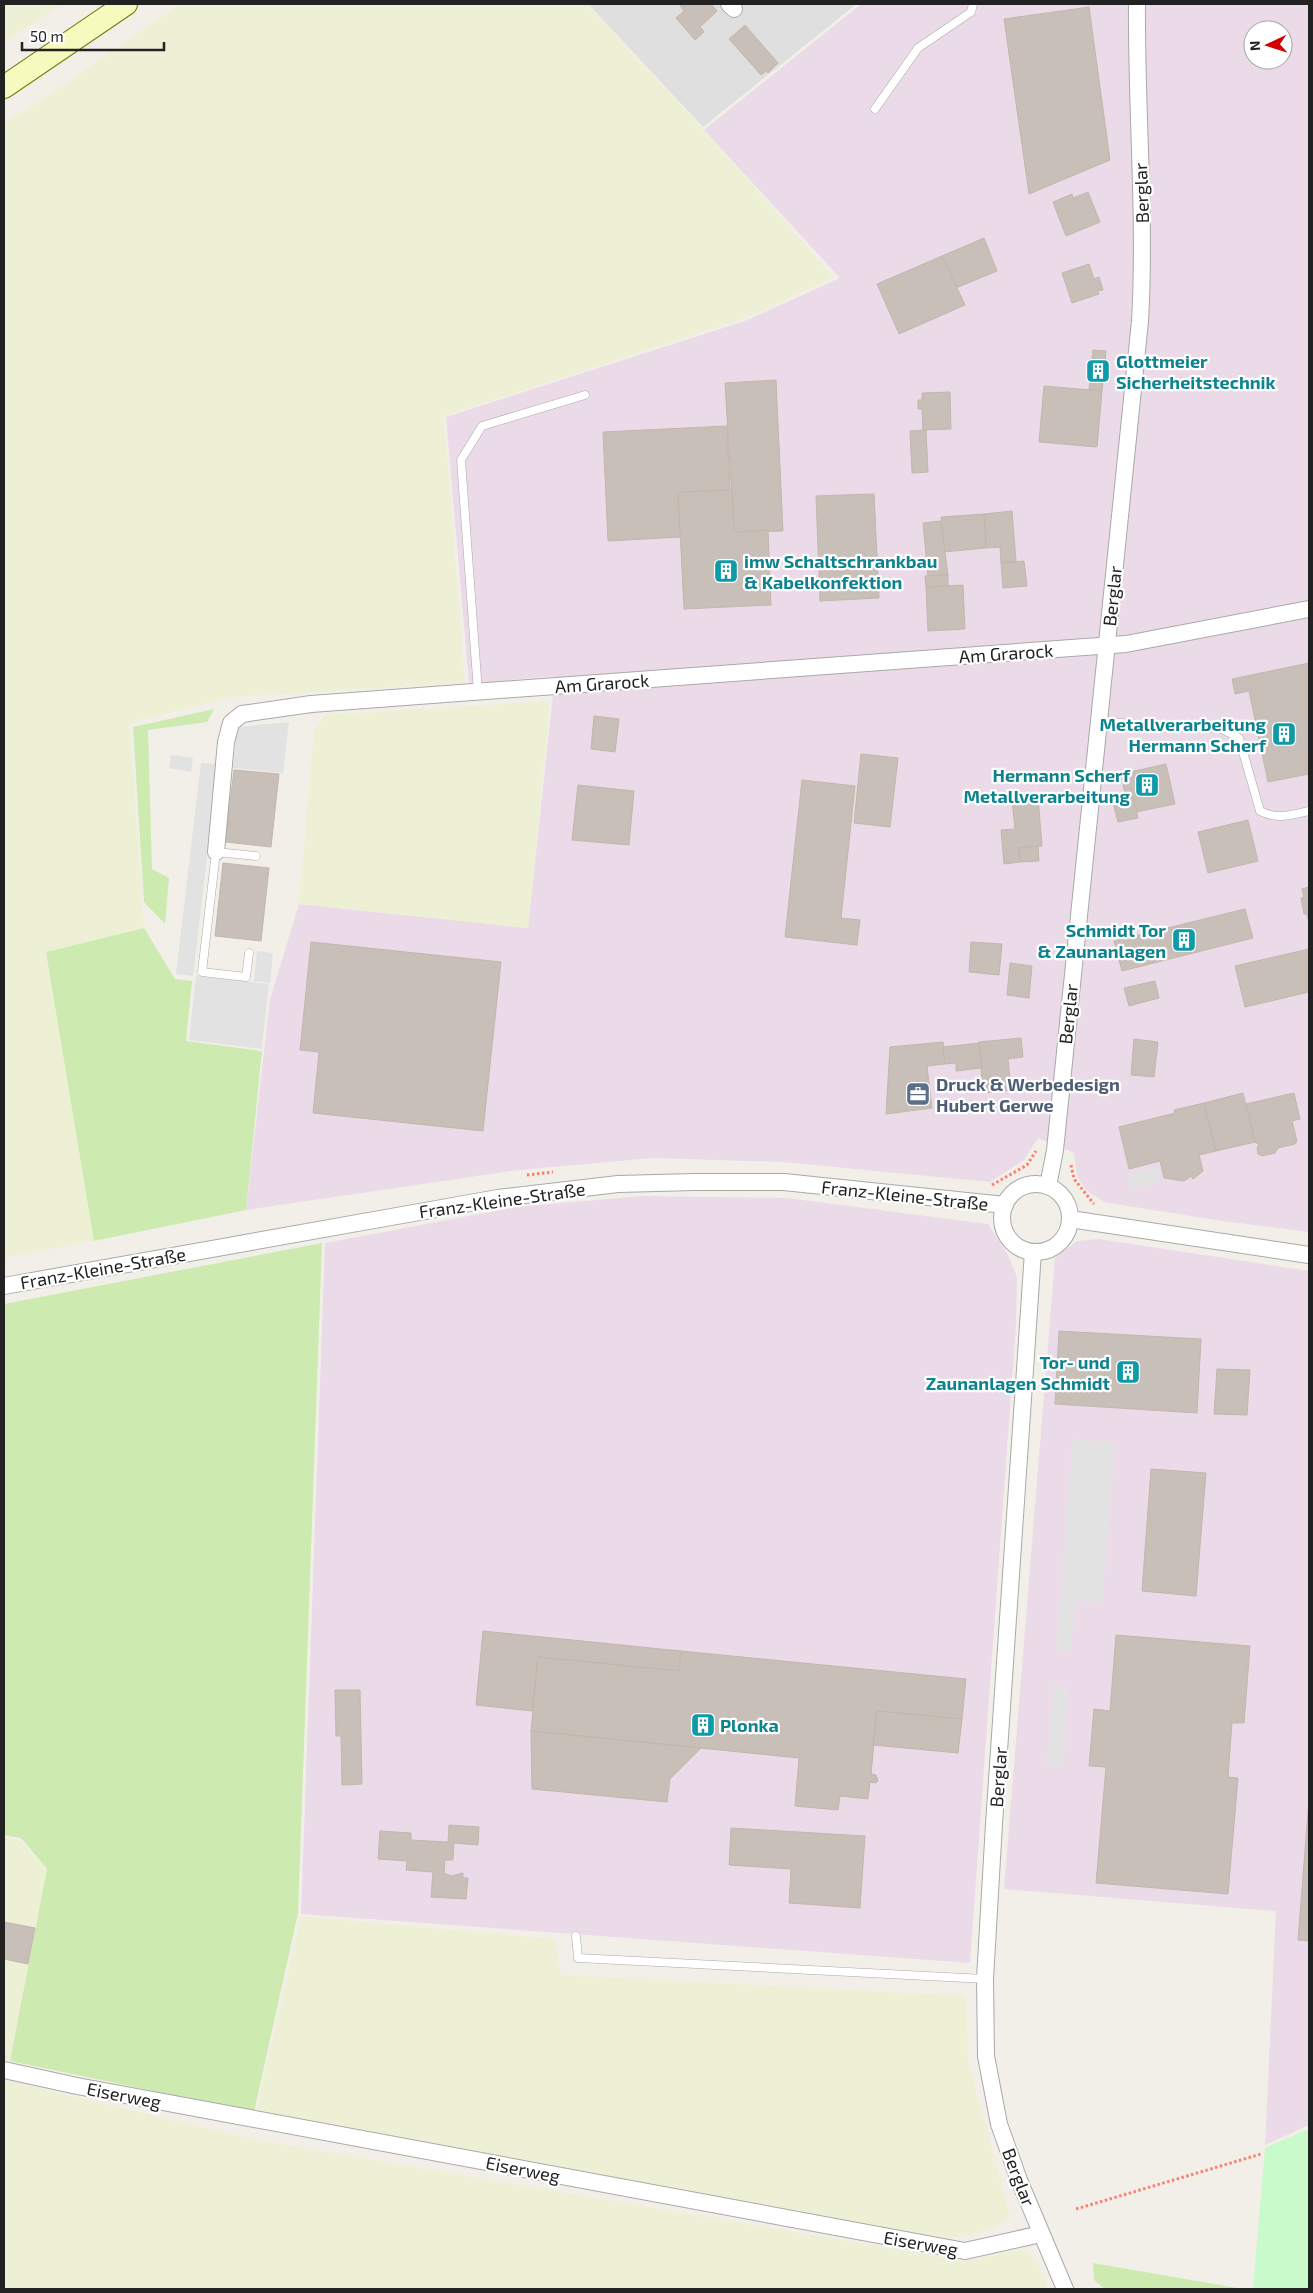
<svg xmlns="http://www.w3.org/2000/svg" width="1313" height="2293" font-family="'Exo 2',sans-serif">
<rect width="100%" height="100%" fill="#f2efe9"/>
<polygon fill="#e0dfdf" points="588,4 852,4 854,6 703,127"/>
<g fill="#ebdbe8" fill-rule="evenodd">
<path d="M 861,4 L 1309,4 L 1309,1232 L 1215,1220 L 1104,1202 L 1086,1190 L 1077,1176 L 1074,1153 L 1038,1138 L 1024,1160 L 990,1182 L 783,1162 L 653,1158 L 519,1170 L 246,1210 L 270,999 L 299,904 L 528,928 L 555,676 L 469,684 L 446,417 L 745,321 L 840,278 L 704,130 ZM 1253,30 L 1283,30 L 1283,60 L 1253,60 Z"/>
<polygon points="642,1196 787,1198 988,1224 1008,1255 1017,1277 1016,1325 970,1963 301,1914 325,1243 516,1207"/>
<polygon points="1099,1239 1309,1271 1309,2125 1265,2145 1276,1911 1004,1889 1055,1258 1077,1241"/>
</g>
<g fill="#eef0d5">
<polygon points="4,4 64,4 4,42"/>
<polygon points="180,4 587,4 704,130 834,277 754,315 444,416 465,683 232,697 130,723 144,928 46,952 94,1241 4,1258 4,123 46,97"/>
<polygon points="550,701 528,928 299,904 314,731 325,715"/>
<polygon points="4,1837 19,1840 47,1870 10,2061 4,2060"/>
<polygon points="301,1916 555,1939 561,1975 966,1996 968,2059 1010,2217 990,2230 947,2239 256,2112"/>
<polygon points="4,2080 257,2140 965,2261 1024,2248 1038,2262 1048,2289 4,2289"/>
</g>
<g fill="#cdebb0">
<polygon points="214,709 207,722 148,730 152,869 169,878 165,924 144,902 133,727"/>
<polygon points="144,928 175,979 192,981 186,1041 262,1051 246,1210 94,1241 46,952"/>
<polygon points="322,1243 298,1913 254,2112 10,2061 47,1869 21,1838 4,1835 4,1304"/>
<polygon points="1093,2263 1243,2289 1105,2289 1094,2280"/>
</g>
<polygon fill="#c8facc" points="1309,2129 1309,2289 1253,2289 1265,2148"/>
<g fill="#e2e2e2">
<polygon points="289,722 283,773 233,768 237,727"/>
<polygon points="171,755 193,758 191,772 169,768"/>
<polygon points="201,763 218,764 193,976 176,974"/>
<polygon points="257,951 273,953 270,983 254,981"/>
<polygon points="196,976 269,984 262,1049 189,1040"/>
<polygon points="1157,1167 1161,1182 1132,1189 1128,1173"/>
<polygon points="1073,1439 1115,1443 1102,1603 1075,1601 1071,1651 1056,1650"/>
<polygon points="1053,1686 1068,1687 1063,1765 1047,1764"/>
</g>
<g fill="#c7bfb8" stroke="#c4b6ab">
<polygon points="679,4 711,4 717,11 700,27 704,32 695,40 676,18 684,11"/>
<polygon points="1089,7 1110,160 1029,194 1004,19"/>
<polygon points="745,25 778,63 768,73 766,71 761,75 729,39"/>
<polygon points="1088,192 1100,222 1066,236 1053,202 1072,194 1073,198"/>
<polygon points="984,238 997,271 956,288 942,256"/>
<polygon points="942,256 965,305 899,334 877,284"/>
<polygon points="1089,264 1094,279 1099,277 1103,290 1098,291 1099,294 1072,303 1062,273"/>
<polygon points="1093,350 1106,351 1102,391 1089,390"/>
<polygon points="776,380 783,531 734,532 725,383"/>
<polygon points="1044,386 1102,391 1097,447 1039,442"/>
<polygon points="950,392 951,429 923,430 922,409 918,409 918,400 922,400 922,393"/>
<polygon points="727,426 730,490 678,492 680,537 608,541 603,432"/>
<polygon points="926,430 928,472 912,473 910,431"/>
<polygon points="732,490 734,532 768,530 771,605 684,609 678,492"/>
<polygon points="874,494 879,598 820,601 816,496"/>
<polygon points="1012,511 1016,561 1001,563 1000,547 986,548 984,514"/>
<polygon points="984,514 986,548 943,552 941,517"/>
<polygon points="941,521 948,575 928,576 923,523"/>
<polygon points="1024,561 1027,586 1003,588 1001,563"/>
<polygon points="948,575 948,586 926,587 925,576"/>
<polygon points="963,585 965,629 928,631 926,587"/>
<polygon points="1309,663 1309,774 1268,782 1249,691 1235,694 1232,679"/>
<polygon points="594,716 619,719 615,752 591,749"/>
<polygon points="861,754 898,758 890,827 854,823"/>
<polygon points="1166,764 1175,804 1136,812 1133,797 1126,799 1121,774"/>
<polygon points="234,770 279,774 271,847 225,842"/>
<polygon points="802,780 855,786 841,918 860,920 857,945 785,937"/>
<polygon points="578,785 634,791 629,845 572,840"/>
<polygon points="1133,797 1138,818 1118,822 1113,802"/>
<polygon points="1038,798 1042,846 1019,848 1020,862 1004,864 1001,830 1015,829 1012,800"/>
<polygon points="1248,820 1258,861 1208,873 1198,832"/>
<polygon points="1038,846 1039,861 1020,862 1019,848"/>
<polygon points="223,863 269,868 261,941 215,936"/>
<polygon points="1309,887 1309,923 1307,914 1304,914 1301,898 1304,898 1302,889"/>
<polygon points="1245,909 1253,938 1122,971 1114,941"/>
<polygon points="311,942 501,962 483,1131 313,1113 319,1052 300,1050"/>
<polygon points="971,942 1002,944 999,975 969,972"/>
<polygon points="1309,949 1309,992 1245,1007 1235,966"/>
<polygon points="1010,963 1032,966 1029,998 1007,995"/>
<polygon points="1155,981 1159,998 1129,1006 1124,988"/>
<polygon points="1021,1038 1023,1057 1008,1059 1011,1089 1014,1090 983,1093 979,1042"/>
<polygon points="1134,1039 1158,1042 1154,1077 1131,1075"/>
<polygon points="943,1042 945,1064 927,1066 932,1108 886,1114 890,1047"/>
<polygon points="979,1043 982,1068 956,1071 956,1063 945,1064 943,1047"/>
<polygon points="1243,1093 1255,1142 1216,1151 1204,1103"/>
<polygon points="1294,1093 1300,1119 1292,1121 1297,1141 1295,1144 1278,1148 1275,1153 1262,1156 1258,1154 1257,1148 1259,1145 1255,1142 1246,1104"/>
<polygon points="1204,1103 1216,1151 1199,1155 1203,1171 1193,1179 1191,1176 1184,1181 1164,1178 1160,1161 1129,1169 1119,1127 1175,1113 1174,1110"/>
<polygon points="1059,1331 1201,1339 1197,1413 1055,1404"/>
<polygon points="1217,1369 1250,1370 1247,1415 1214,1414"/>
<polygon points="1151,1469 1206,1473 1196,1596 1142,1591"/>
<polygon points="483,1631 681,1651 679,1671 538,1657 532,1711 476,1705"/>
<polygon points="1116,1635 1250,1646 1244,1723 1232,1723 1228,1777 1238,1778 1228,1894 1096,1883 1106,1767 1089,1766 1094,1709 1110,1711"/>
<polygon points="681,1651 966,1679 962,1719 877,1711 871,1774 876,1775 878,1781 876,1783 870,1782 868,1799 840,1796 838,1810 795,1806 799,1758 531,1731 538,1657 679,1671"/>
<polygon points="335,1690 360,1690 362,1784 342,1785 341,1736 336,1736"/>
<polygon points="877,1711 962,1719 958,1753 873,1745"/>
<polygon points="531,1731 701,1748 670,1779 667,1802 532,1789"/>
<polygon points="1309,1799 1309,1941 1298,1940"/>
<polygon points="449,1825 479,1827 478,1845 454,1843 453,1860 445,1860 444,1873 451,1876 463,1873 463,1878 468,1878 466,1899 431,1897 433,1872 406,1870 407,1861 378,1859 380,1831 411,1833 411,1840 448,1842"/>
<polygon points="731,1828 865,1836 860,1908 789,1903 791,1869 729,1865"/>
<polygon points="4,1922 35,1928 28,1964 4,1959"/>
</g>
<g fill="none" stroke-linecap="round" stroke-linejoin="round">
<defs>
<g id="lane">
<polyline points="875,109 918,48 971,12 973,4"/>
<polyline points="478,692 461,460 482,426 585,395"/>
<path d="M 1098,720 L 1160,728 L 1198,726 L 1222,729 L 1239,738 L 1260,811 C 1277,820 1291,815 1309,811"/>
<polyline points="249,953 246,977 202,972 216,852 256,856"/>
<polyline points="576,1936 578,1958 985,1979"/>
</g>
<g id="street">
<polyline points="729,4 734,9"/>
<polyline points="216,852 226,742 231,723 242,714 311,704 1126,644 1309,609"/>
<circle cx="1036" cy="1218" r="34"/>
<path d="M 1048,1186 L 1055,1150 L 1140,321 C 1146,215 1136,110 1137,4"/>
<polyline points="1070,1219 1309,1255"/>
<polyline points="1033,1252 994,1824 985,1979 986,2056 999,2124 1019,2180 1065,2289"/>
<polyline points="4,1286 498,1198 618,1184 695,1182 784,1182 1005,1205"/>
<polyline points="4,2070 77,2086 965,2251 1041,2234"/>
</g>
<polyline id="secondary" points="4,87 126,4"/>
</defs>
<use href="#lane" stroke="#a9a9a9" stroke-width="9"/>
<use href="#street" stroke="#a9a9a9" stroke-width="18"/>
<use href="#secondary" stroke="#707d05" stroke-width="24"/>
<g stroke="#fa8072" stroke-width="3" stroke-dasharray="2.5 2.5" stroke-linecap="butt">
<polyline points="1071,1165 1074,1179 1094,1204"/>
<polyline points="527,1175 553,1172"/>
<polyline points="992,1185 1027,1165 1036,1151"/>
<polyline points="1076,2209 1261,2154"/>
</g>
<use href="#lane" stroke="#fff" stroke-width="8"/>
<use href="#street" stroke="#fff" stroke-width="16"/>
<use href="#secondary" stroke="#f7fabf" stroke-width="22"/>
</g>
<defs>
<symbol id="building-square" viewBox="-11 -11 22 22"><rect x="-9" y="-9" width="18" height="18" rx="4" fill="#0f9aa8" stroke="#fff"/><path d="M-4-6H4V6H1V3H-1V6H-4ZM-2.5-4.3h1.7v1.8h-1.7ZM.8-4.3h1.7v1.8H.8ZM-2.5-1h1.7V.8h-1.7ZM.8-1h1.7V.8H.8Z" fill="#fff"/></symbol>
<symbol id="office-square" viewBox="-11 -11 22 22"><rect x="-9" y="-9" width="18" height="18" rx="4" fill="#5c6f8a" stroke="#fff"/><path d="M-6-3h4V-5.5h4V-3h4V5H-6ZM-1-4.5V-3h2v-1.5ZM-6 0V1H6V0Z" fill="#fff"/></symbol>
</defs>
<g fill-rule="evenodd">
<use href="#building-square" x="1084" y="357" width="28" height="28"/>
<use href="#building-square" x="712" y="557" width="28" height="28"/>
<use href="#building-square" x="1270" y="720" width="28" height="28"/>
<use href="#building-square" x="1133" y="771" width="28" height="28"/>
<use href="#building-square" x="1170" y="926" width="28" height="28"/>
<use href="#office-square" x="904" y="1080" width="28" height="28"/>
<use href="#building-square" x="1114" y="1358" width="28" height="28"/>
<use href="#building-square" x="689" y="1711" width="28" height="28"/>
</g>
<g text-anchor="middle" dominant-baseline="central" stroke-width="4.5" stroke-linejoin="round" paint-order="stroke">
<g font-size="18" fill="#222" stroke="#fff">
<text transform="translate(1141 193) rotate(-92)">Berglar</text>
<text transform="translate(1112 596) rotate(-84)">Berglar</text>
<text transform="translate(1006 653) rotate(-4)">Am Grarock</text>
<text transform="translate(602 683) rotate(-4)">Am Grarock</text>
<text transform="translate(1068 1014) rotate(-84)">Berglar</text>
<text transform="translate(905 1195) rotate(6)">Franz-Kleine-Straße</text>
<text transform="translate(502 1200) rotate(-8)">Franz-Kleine-Straße</text>
<text transform="translate(103 1268) rotate(-10)">Franz-Kleine-Straße</text>
<text transform="translate(998 1777) rotate(-86)">Berglar</text>
<text transform="translate(124 2095) rotate(11)">Eiserweg</text>
<text transform="translate(523 2169) rotate(11)">Eiserweg</text>
<text transform="translate(1019 2177) rotate(69)">Berglar</text>
<text transform="translate(921 2243) rotate(10)">Eiserweg</text>
</g>
<g font-size="18" font-weight="bold" fill="#0d838f" stroke="#fff" text-anchor="end">
<text x="1116" y="361" text-anchor="start">Glottmeier<tspan x="1116" dy="21">Sicherheitstechnik</tspan></text>
<text x="744" y="561" text-anchor="start">imw Schaltschrankbau<tspan x="744" dy="21">&amp; Kabelkonfektion</tspan></text>
<text x="1266" y="724">Metallverarbeitung<tspan x="1266" dy="21">Hermann Scherf</tspan></text>
<text x="1130" y="775">Hermann Scherf<tspan x="1130" dy="21">Metallverarbeitung</tspan></text>
<text x="1166" y="930">Schmidt Tor<tspan x="1166" dy="21">&amp; Zaunanlagen</tspan></text>
<text x="1110" y="1362">Tor- und<tspan x="1110" dy="21">Zaunanlagen Schmidt</tspan></text>
<text x="720" y="1725" text-anchor="start">Plonka</text>
</g>
<g font-size="18" font-weight="bold" fill="#4e5e75" stroke="#fff" text-anchor="start">
<text x="936" y="1084">Druck &amp; Werbedesign<tspan x="936" dy="21">Hubert Gerwe</tspan></text>
</g>
</g>
<rect width="1313" height="2293" fill="none" stroke="#222222" stroke-width="10"/>
<g transform="translate(1268 45) rotate(266)"><circle r="24" fill="#ffffff" stroke="#a7a7a7"/>
<path d="M0-4L9 19L0 12L-9 19Z" fill="#d40000"/>
<text y="-8" font-size="14" font-weight="bold" text-anchor="middle" fill="#222222">N</text>
</g>
<path d="M22 42v8h142v-8" fill="none" stroke="#222222" stroke-width="2.5"/>
<text x="30" y="42" font-size="15" fill="#222222" stroke="#ffffff" stroke-width="4" paint-order="stroke">50 m</text>
</svg>
